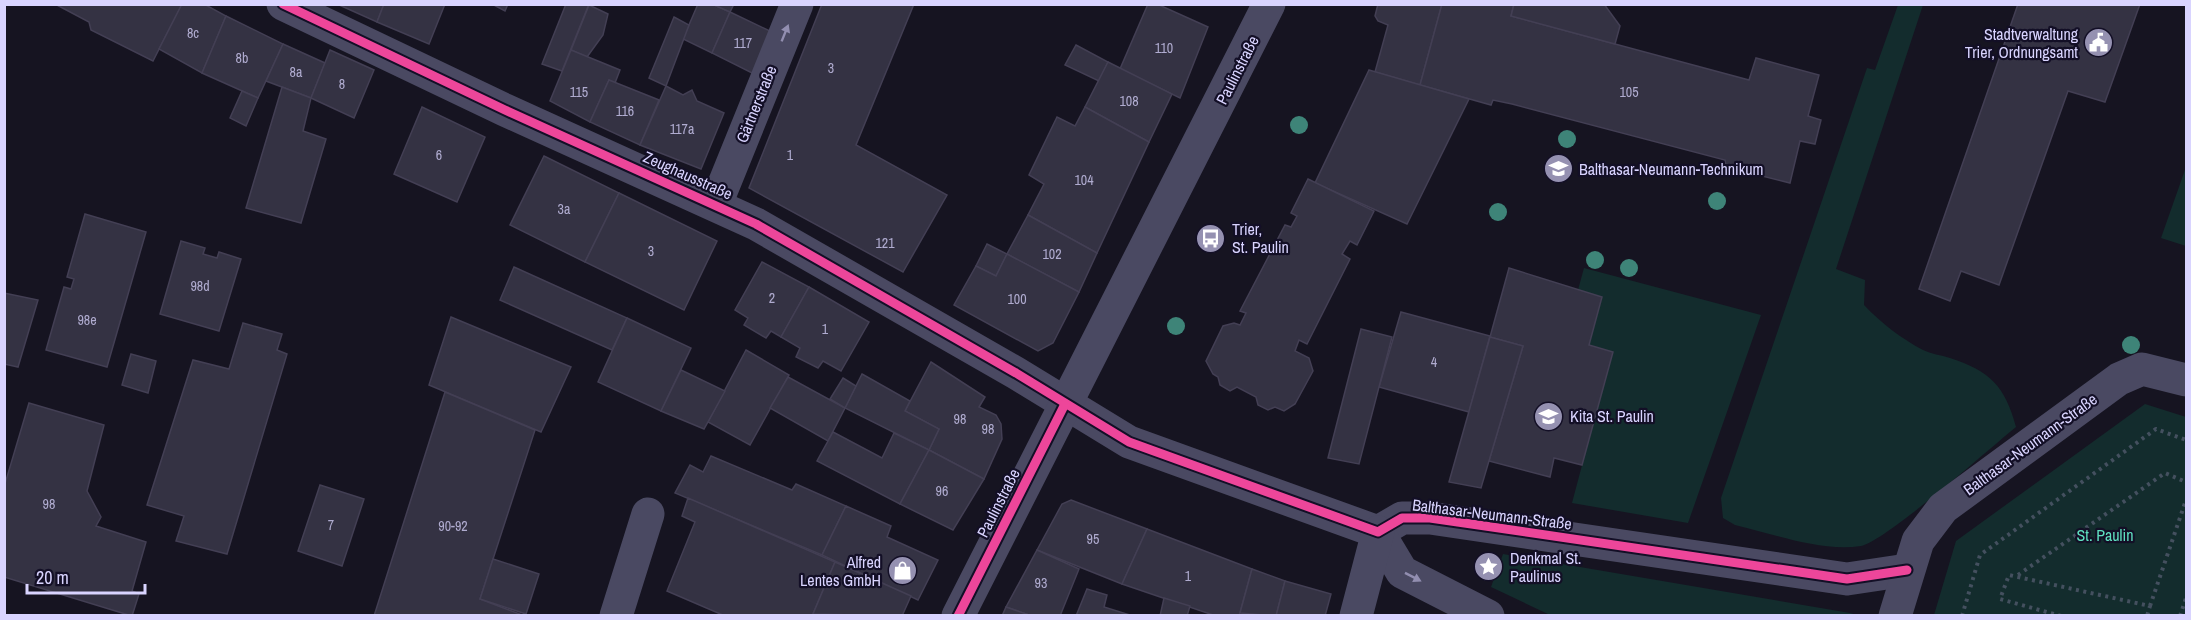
<svg xmlns="http://www.w3.org/2000/svg" width="2191" height="620" font-family="'Archivo Narrow',sans-serif">
<rect width="100%" height="100%" fill="#161421"/>
<g fill="#132c2d">
<path d="M 1898,5 L 1923,5 L 1836,269 L 1865,280 L 1864,305 C 1881,323 1902,339 1923,350 C 1931,354 1941,355 1950,358 C 1990,371 2005,386 2016,427 C 1990,448 1886,541 1861,546 C 1820,552 1774,534 1735,525 L 1723,518 L 1721,498 L 1867,68 L 1875,70 Z"/>
<polygon points="2186,167 2186,246 2161,238"/>
<polygon points="1584,268 1761,315 1688,523 1572,503 1612,352 1589,345 1602,298 1578,290"/>
<polygon points="2145,404 2186,417 2186,615 1934,615 1956,541"/>
<polygon points="1503,554 1850,613 1857,615 1550,615 1491,587"/>
</g>
<g fill="#343243" stroke="#433f54" stroke-width="1.5">
<polygon points="55,4 182,4 153,61 91,30 89,22"/>
<polygon points="182,4 204,4 226,16 202,73 159,49"/>
<polygon points="337,4 384,4 377,22"/>
<polygon points="384,4 445,4 429,44 377,22"/>
<polygon points="492,4 508,4 505,11"/>
<polygon points="566,4 589,4 562,71 542,64"/>
<polygon points="698,4 712,4 730,12 712,53 683,39"/>
<polygon points="712,4 734,4 730,12"/>
<polygon points="822,4 914,4 856,145 947,195 903,272 749,188"/>
<polygon points="1148,4 1157,4 1208,27 1180,98 1120,69"/>
<polygon points="1378,4 1442,4 1420,85 1375,72 1388,25 1378,21 1375,16"/>
<polygon points="1442,4 1514,4 1511,16 1749,80 1756,58 1819,75 1808,116 1821,120 1815,144 1800,141 1790,183 1726,167 1725,160 1512,104 1493,100 1491,105 1420,85"/>
<polygon points="1514,4 1604,4 1620,26 1615,44 1511,16"/>
<polygon points="2018,4 2140,4 2105,102 2068,91 1999,285 1961,271 1950,301 1919,289"/>
<polygon points="589,5 608,14 603,35 587,57 571,50"/>
<polygon points="730,12 774,33 758,76 712,53"/>
<polygon points="226,16 283,44 258,98 202,73"/>
<polygon points="674,17 689,25 666,86 649,78"/>
<polygon points="283,44 325,63 311,98 266,81"/>
<polygon points="1076,45 1108,62 1099,81 1065,65"/>
<polygon points="330,50 374,70 354,118 311,98"/>
<polygon points="571,50 620,70 615,83 609,80 590,122 550,101"/>
<polygon points="1108,62 1172,94 1149,142 1085,107"/>
<polygon points="1369,70 1469,99 1407,224 1315,183"/>
<polygon points="609,80 659,100 640,145 590,122"/>
<polygon points="666,86 683,95 692,90 697,101 724,113 701,169 640,145"/>
<polygon points="282,87 311,98 303,131 326,139 301,223 246,208"/>
<polygon points="242,91 258,98 246,126 230,118"/>
<polygon points="422,107 485,137 457,202 394,174"/>
<polygon points="1085,107 1149,142 1097,253 1028,215 1044,184 1029,175 1057,117 1075,126"/>
<polygon points="544,156 619,193 585,262 510,225"/>
<polygon points="1308,179 1374,211 1357,245 1350,241 1342,254 1350,259 1307,344 1299,340 1295,351 1309,358 1313,371 1295,404 1284,411 1275,407 1268,410 1258,405 1256,397 1237,387 1230,391 1220,385 1218,377 1213,374 1206,361 1223,326 1234,323 1240,325 1246,313 1240,311 1285,225 1291,227 1297,216 1291,213"/>
<polygon points="619,193 717,241 684,310 585,262"/>
<polygon points="85,214 146,232 107,367 46,350 64,287 71,289 74,279 67,277"/>
<polygon points="1028,215 1097,253 1079,292 1007,254"/>
<polygon points="181,241 205,248 203,254 217,258 219,252 241,259 219,331 160,314"/>
<polygon points="987,244 1007,254 996,276 976,266"/>
<polygon points="1007,254 1079,292 1053,343 1038,351 954,305 976,266 996,276"/>
<polygon points="762,262 809,287 781,337 771,331 766,338 744,325 748,318 735,310"/>
<polygon points="514,267 627,318 612,350 500,300"/>
<polygon points="1509,268 1602,297 1589,345 1613,352 1582,465 1554,458 1550,477 1489,461 1523,346 1490,337"/>
<polygon points="809,287 869,322 841,371 823,361 818,368 796,357 800,348 781,337"/>
<polygon points="4,293 38,300 18,367 4,364"/>
<polygon points="1401,312 1490,336 1469,412 1379,387"/>
<polygon points="451,317 571,367 541,432 429,385"/>
<polygon points="627,318 691,348 661,411 598,382"/>
<polygon points="243,323 282,334 277,350 287,354 227,554 176,541 184,516 147,505 193,360 229,369"/>
<polygon points="1361,329 1392,337 1359,464 1328,458"/>
<polygon points="1490,337 1523,346 1481,488 1449,482"/>
<polygon points="746,350 789,375 750,445 708,422"/>
<polygon points="131,354 156,361 148,393 122,385"/>
<polygon points="931,362 985,397 979,407 996,415 1001,424 1002,439 984,479 929,450 939,429 905,411"/>
<polygon points="681,370 725,391 704,429 661,411"/>
<polygon points="862,374 910,401 905,411 939,429 929,450 845,408"/>
<polygon points="788,377 845,408 828,441 770,408"/>
<polygon points="843,378 856,386 845,408 830,399"/>
<polygon points="445,392 535,430 480,599 525,616 374,616"/>
<polygon points="29,403 104,425 87,491 101,517 96,526 146,542 132,591 139,594 132,616 4,577 4,487"/>
<polygon points="833,432 882,458 894,433 929,450 900,504 817,461"/>
<polygon points="929,450 984,479 953,530 900,504"/>
<polygon points="711,456 792,490 796,484 846,506 822,555 675,493 690,465 703,472"/>
<polygon points="320,485 364,499 342,566 298,551"/>
<polygon points="688,498 835,562 812,616 725,616 667,591 695,522 682,516"/>
<polygon points="1071,500 1147,529 1122,584 1037,550 1062,504"/>
<polygon points="846,506 891,526 887,537 938,560 918,600 822,555"/>
<polygon points="1147,529 1252,569 1239,616 1216,616 1122,584"/>
<polygon points="1037,550 1079,569 1060,616 1032,616 1006,607"/>
<polygon points="493,559 539,574 526,614 480,599"/>
<polygon points="835,562 911,596 902,616 813,614"/>
<polygon points="1252,569 1285,581 1276,616 1240,613"/>
<polygon points="1285,581 1331,594 1325,616 1276,616"/>
<polygon points="1087,589 1107,595 1104,607 1133,616 1076,616"/>
<polygon points="1164,598 1190,606 1187,616 1160,616"/>
<polygon points="1006,607 1032,616 1002,616"/>
</g>
<g fill="none" stroke-linecap="round" stroke-linejoin="round">
<g stroke="#44505f" stroke-width="4" stroke-dasharray="3 4.5" stroke-linecap="butt">
<polyline points="2018,575 2165,473 2186,482"/>
<polyline points="2150,606 2186,500"/>
<polyline points="1962,616 1980,555 2156,429 2186,440"/>
<polyline points="2061,616 2000,599 2009,575 2150,606 2147,616"/>
<polyline points="2180,616 2186,598"/>
</g>
<g stroke="#4a4962" stroke-width="33">
<polyline points="283,4 505,110 756,224 1016,373 1129,442 1378,532 1402,518 1430,518 1847,579 1907,570"/>
<polyline points="716,204 797,4"/>
<polyline points="1378,532 1402,572 1488,616"/>
<polyline points="616,616 648,514"/>
<polyline points="958,616 1269,4"/>
<polyline points="1356,616 1378,532"/>
<polyline points="1895,616 1918,541 1943,508 2119,379 2142,369 2186,380"/>
</g>
<defs>
<g id="cycleway">
<polyline points="283,4 505,110 756,224 1016,373 1129,442 1378,532 1402,518 1430,518 1847,579 1907,570"/>
<polyline points="958,616 1065,404"/>
</g>
</defs>
<use href="#cycleway" stroke="#130f26" stroke-width="13"/>
<use href="#cycleway" stroke="#ed469a" stroke-width="9"/>
</g>
<g fill="#3e8478">
<circle cx="1299" cy="125" r="9"/>
<circle cx="1567" cy="139" r="9"/>
<circle cx="1717" cy="201" r="9"/>
<circle cx="1498" cy="212" r="9"/>
<circle cx="1595" cy="260" r="9"/>
<circle cx="1629" cy="268" r="9"/>
<circle cx="1176" cy="326" r="9"/>
<circle cx="2131" cy="345" r="9"/>
</g>
<defs><path id="oneway-solid" d="M-6-.8H1V-3.2L6.5 0L1 3.2V.8H-6Z" transform="scale(1.5)"/></defs>
<g fill="#928eb0">
<use href="#oneway-solid" transform="translate(785 33) rotate(-68)"/>
<use href="#oneway-solid" transform="translate(1413 577) rotate(27)"/>
</g>
<defs>
<symbol id="civic-disc" viewBox="-11 -11 22 22"><circle r="9.5" fill="#9591b1" stroke="#130f26"/><path d="M-.6-6.5H3V-4.5H.6V-3L4-1V1h2V6H-6V1h2V-1L-.6-3ZM-1.2 2.5V6h2.4V2.5Z" fill="#fff"/></symbol>
<symbol id="school-disc" viewBox="-11 -11 22 22"><circle r="9.5" fill="#9591b1" stroke="#130f26"/><path d="M0-5L7-2L0 1L-7-2ZM-4 1L0 2.5L4 1V4Q0 6-4 4Z" fill="#fff"/></symbol>
<symbol id="bus-disc" viewBox="-11 -11 22 22"><circle r="9.5" fill="#9591b1" stroke="#130f26"/><path d="M-5-6H5V4H4V6H2V4H-2V6H-4V4H-5ZM-3.5-4V0h7V-4ZM-3.5 1.2v1.5H-2V1.2ZM2 1.2v1.5H3.5V1.2Z" fill="#fff"/></symbol>
<symbol id="sight-disc" viewBox="-11 -11 22 22"><circle r="9.5" fill="#9591b1" stroke="#130f26"/><path d="M0-6L1.8-2.2L6-1.7L2.9 1.2L3.7 5.4L0 3.3L-3.7 5.4L-2.9 1.2L-6-1.7L-1.8-2.2Z" fill="#fff"/></symbol>
<symbol id="shop-disc" viewBox="-11 -11 22 22"><circle r="9.5" fill="#9591b1" stroke="#130f26"/><path d="M-5-2.5h2.3a2.7 3.5 0 0 1 5.4 0H5L5.5 6h-11ZM-1.5-2.5h3a1.5 2.3 0 0 0-3 0Z" fill="#fff"/></symbol>
</defs>
<g fill-rule="evenodd">
<use href="#civic-disc" x="2082" y="26" width="33" height="33"/>
<use href="#school-disc" x="1542" y="152" width="33" height="33"/>
<use href="#bus-disc" x="1194" y="222" width="33" height="33"/>
<use href="#school-disc" x="1532" y="400" width="33" height="33"/>
<use href="#sight-disc" x="1472" y="550" width="33" height="33"/>
<use href="#shop-disc" x="886" y="554" width="33" height="33"/>
</g>
<g text-anchor="middle" dominant-baseline="central" stroke-width="4.5" stroke-linejoin="round" paint-order="stroke">
<g font-size="14" fill="#b0acd0">
<text x="193" y="33">8c</text>
<text x="743" y="43">117</text>
<text x="1164" y="48">110</text>
<text x="242" y="58">8b</text>
<text x="831" y="68">3</text>
<text x="296" y="72">8a</text>
<text x="342" y="84">8</text>
<text x="579" y="92">115</text>
<text x="1629" y="92">105</text>
<text x="1129" y="101">108</text>
<text x="625" y="111">116</text>
<text x="682" y="129">117a</text>
<text x="439" y="155">6</text>
<text x="790" y="155">1</text>
<text x="1084" y="180">104</text>
<text x="564" y="209">3a</text>
<text x="885" y="243">121</text>
<text x="651" y="251">3</text>
<text x="1052" y="254">102</text>
<text x="200" y="286">98d</text>
<text x="772" y="298">2</text>
<text x="1017" y="299">100</text>
<text x="87" y="320">98e</text>
<text x="825" y="329">1</text>
<text x="1434" y="362">4</text>
<text x="960" y="419">98</text>
<text x="988" y="429">98</text>
<text x="942" y="491">96</text>
<text x="49" y="504">98</text>
<text x="331" y="525">7</text>
<text x="453" y="526">90-92</text>
<text x="1093" y="539">95</text>
<text x="1188" y="576">1</text>
<text x="1041" y="583">93</text>
</g>
<g font-size="16" fill="#d9d4ff" stroke="#130f26" text-anchor="start">
<text x="2078" y="34" text-anchor="end">Stadtverwaltung<tspan x="2078" dy="18">Trier, Ordnungsamt</tspan></text>
<text x="1579" y="169">Balthasar-Neumann-Technikum</text>
<text x="1232" y="229">Trier,<tspan x="1232" dy="18">St. Paulin</tspan></text>
<text x="1570" y="416">Kita St. Paulin</text>
<text x="1510" y="558">Denkmal St.<tspan x="1510" dy="18">Paulinus</tspan></text>
<text x="881" y="562" text-anchor="end">Alfred<tspan x="881" dy="18">Lentes GmbH</tspan></text>
</g>
<g font-size="16" fill="#d9d4ff" stroke="#130f26">
<text transform="translate(1237 70) rotate(-63)">Paulinstraße</text>
<text transform="translate(756 104) rotate(-68)">Gärtnerstraße</text>
<text transform="translate(688 175) rotate(24)">Zeughausstraße</text>
<text transform="translate(2030 444) rotate(-36)">Balthasar-Neumann-Straße</text>
<text transform="translate(998 503) rotate(-63)">Paulinstraße</text>
<text transform="translate(1492 514) rotate(7)">Balthasar-Neumann-Straße</text>
</g>
<g font-size="16" fill="#5fe0c0" stroke="#130f26">
<text x="2105" y="535">St. Paulin</text>
</g>
</g>
<rect width="2191" height="620" fill="none" stroke="#d9d4ff" stroke-width="12"/>
<path d="M27 584v9h118v-9" fill="none" stroke="#d9d4ff" stroke-width="3"/>
<text x="36" y="584" font-size="18" fill="#d9d4ff" stroke="#130f26" stroke-width="4.5" paint-order="stroke">20 m</text>
</svg>
